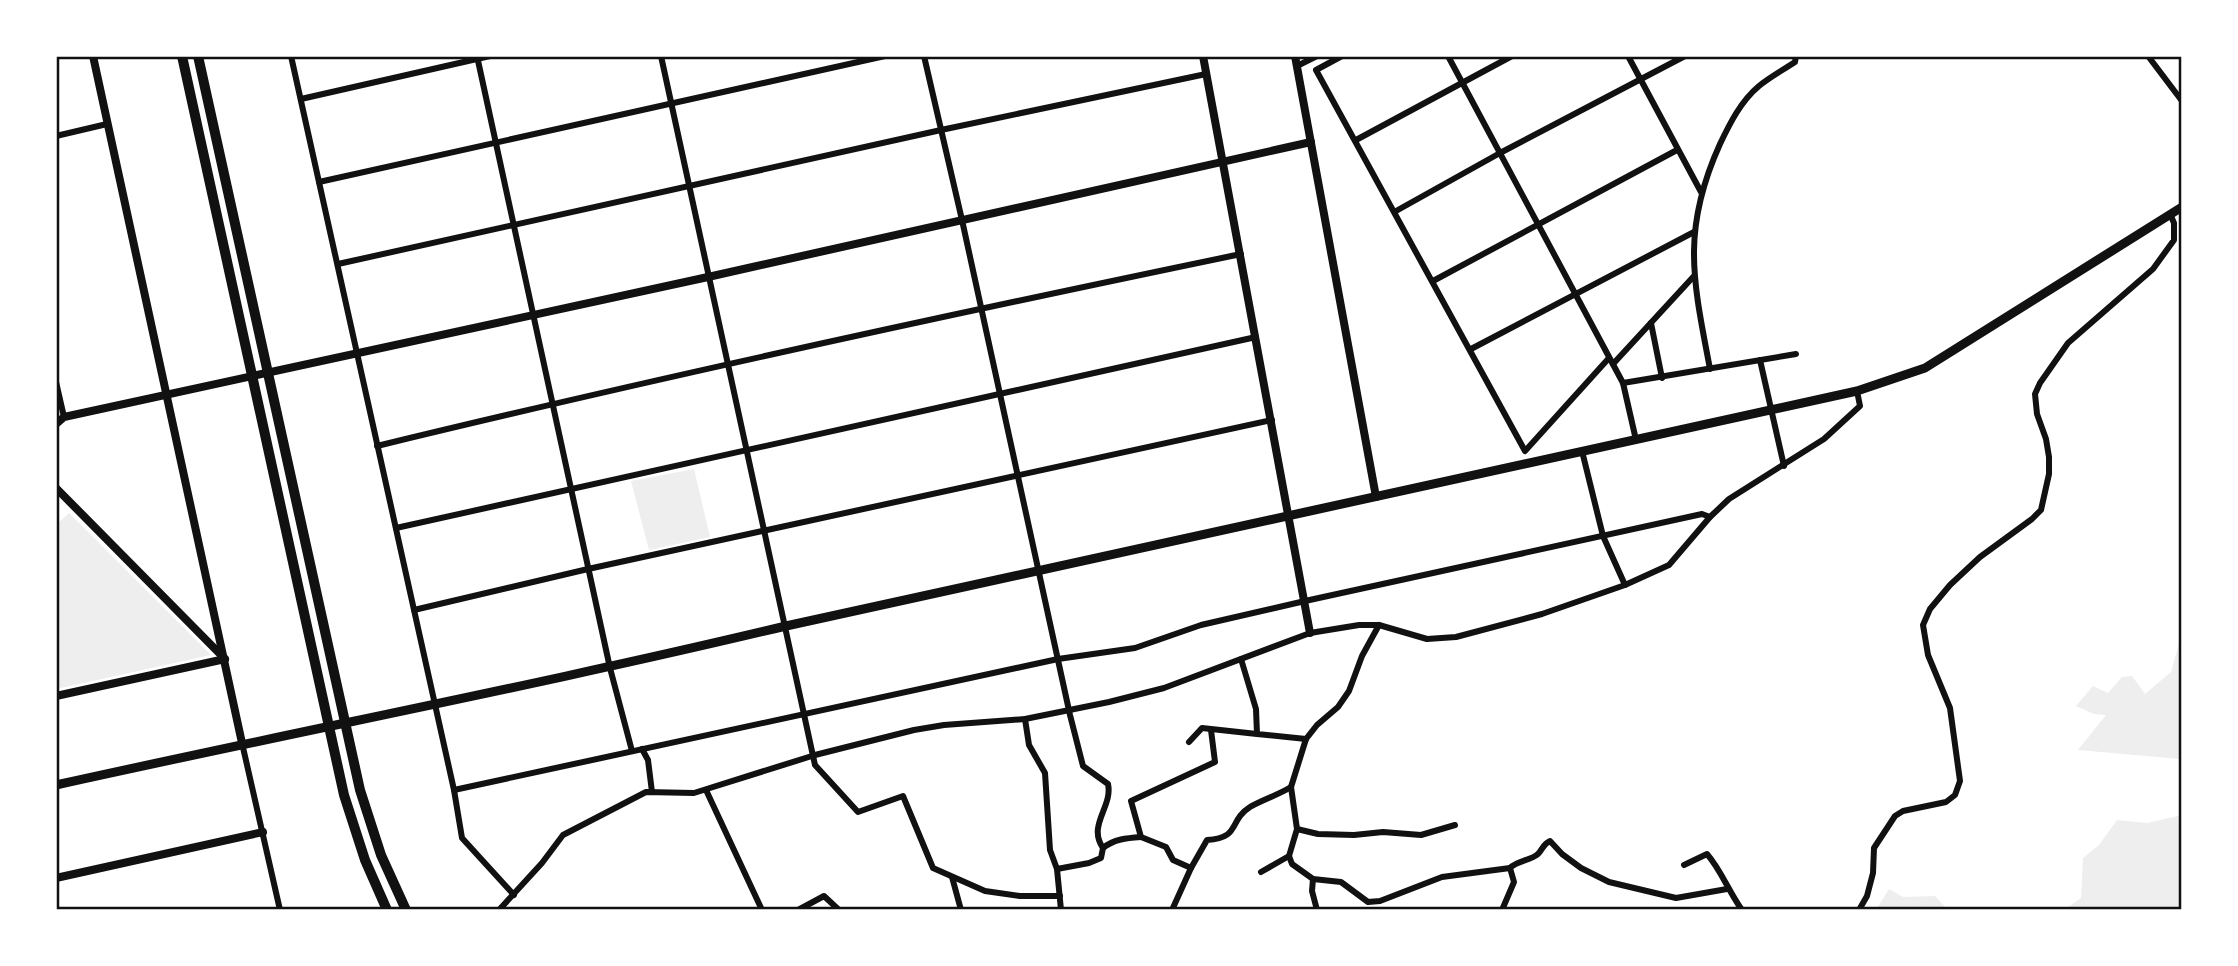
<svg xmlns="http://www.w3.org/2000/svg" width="2238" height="966" font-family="'Roboto Condensed',sans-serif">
<rect width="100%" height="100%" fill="#fff"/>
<g fill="#eee">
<polygon points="694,469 710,537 649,550 631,481"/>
<polygon points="69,513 211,655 56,689 56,525"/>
<polygon points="2182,633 2182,762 2180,759 2078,750 2106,715 2094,714 2076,706 2093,686 2108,693 2122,677 2132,676 2145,694 2171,672"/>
<polygon points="2182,815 2182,910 2064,910 2081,898 2083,858 2099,845 2117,820 2147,823"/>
<polygon points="1889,889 1903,897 1935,896 1948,910 1876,910"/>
</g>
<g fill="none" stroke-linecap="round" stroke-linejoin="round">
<g stroke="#111" stroke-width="6">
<polyline points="291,56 454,790 462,838 514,895"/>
<polyline points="477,56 610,668 632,751"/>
<polyline points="661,56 815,765 858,812 903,796 933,868 985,891 1020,896 1060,896"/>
<path d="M 924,56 L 962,220 L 1070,715 L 1083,766 L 1108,784 C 1113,807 1087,825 1103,848"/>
<polyline points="1342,56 1316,70 1525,451 1609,358"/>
<polyline points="1448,56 1623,383"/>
<polyline points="1628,56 1701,192"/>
<polyline points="2148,56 2182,101"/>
<polyline points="1297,66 1317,56"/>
<polyline points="301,99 490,56"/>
<polyline points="56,136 107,124"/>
<polyline points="1356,140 1512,56"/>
<polyline points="319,182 885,56"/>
<polyline points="1396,211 1500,153 1685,56"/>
<polyline points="338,264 941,130 1206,74"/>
<polyline points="1433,281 1677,150"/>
<polyline points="1651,323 1662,378"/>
<polyline points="1471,349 1694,232"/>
<polyline points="1760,360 1784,466"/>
<polyline points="1613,364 1694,276"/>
<path d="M 1710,369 C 1693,280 1681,230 1720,144 C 1730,123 1741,101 1759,86 C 1770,77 1783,70 1795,62 L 1796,56"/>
<polyline points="56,382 64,417"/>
<polyline points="1636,440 1623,383 1796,354"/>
<path d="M 377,446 C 664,376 952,314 1241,254"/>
<polyline points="1582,451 1603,536 1625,585"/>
<polyline points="396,528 1256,337"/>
<polyline points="414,610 588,569 1272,420"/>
<polyline points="1241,659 1256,709 1257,734 1306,739"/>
<polyline points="1025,719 1029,745 1045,773 1050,850 1057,869 1061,910"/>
<polyline points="1189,742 1202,728 1257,734"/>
<polyline points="242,743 280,910"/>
<polyline points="642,749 648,760 652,792"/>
<polyline points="454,790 1058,659 1135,648 1201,625 1305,601 1702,514 1710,517"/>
<polyline points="706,790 762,910"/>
<polyline points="1297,829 1318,834 1354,835 1383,832 1421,835 1455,825"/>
<polyline points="1289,856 1292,864 1313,879 1341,882 1368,902 1380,901 1442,877 1510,868"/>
<path d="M 1684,865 L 1707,854 C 1721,870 1729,892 1742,910"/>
<polyline points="1191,868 1173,860 1166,847 1141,837 1131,801 1215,762 1211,730"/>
<path d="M 1057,869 L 1089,863 L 1101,858 L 1103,848 C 1114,839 1127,838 1141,837"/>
<polyline points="1261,872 1289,856 1297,829 1291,787 1306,739 1317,725 1338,707 1349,691 1362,656 1379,625"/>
<polyline points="952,877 961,910"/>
<polyline points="1313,879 1312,891 1317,910"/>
<polyline points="499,910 542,863 563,835 646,792 694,793 815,755 914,730 944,725 1025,719 1109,702 1164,688 1310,633 1359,625 1379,625 1427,639 1456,637 1542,614 1625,585 1669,565 1710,517 1729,499 1824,439 1860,406 1857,391"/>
<polyline points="798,910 824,896 839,910"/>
<path d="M 1172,910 L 1191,868 L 1207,840 C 1241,838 1228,821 1250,807 C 1262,800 1278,795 1291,787"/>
<path d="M 1502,910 L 1514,882 L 1510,868 C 1518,860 1530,861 1538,854 C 1543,849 1543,844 1550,841 L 1562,854 L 1581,868 L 1609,882 L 1676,898 L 1727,889"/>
<polyline points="1859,910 1867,896 1873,873 1874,848 1895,816 1903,811 1946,802 1955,795 1960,781 1950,708 1928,655 1923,625 1930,609 1950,585 1980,557 2032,519 2041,510 2049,474 2049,457 2046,439 2037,414 2035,394 2040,383 2068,343 2153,269 2174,240 2174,223 2170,214"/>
</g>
<g stroke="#111" stroke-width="8">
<polyline points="93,56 242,743"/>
<polyline points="1203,56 1310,633"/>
<polyline points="1295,56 1376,497"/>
<polyline points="56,424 64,417 708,277 1311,142"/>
<polyline points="56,488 225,659"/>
<polyline points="56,696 225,659"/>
<polyline points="56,878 263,832"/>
</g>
<path stroke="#111" stroke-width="9" d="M 56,785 C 299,731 544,684 786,626 L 1857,391 L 1925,368 L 2182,207"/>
<g stroke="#111" stroke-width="10">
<polyline points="182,56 344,795 365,860 387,910"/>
<polyline points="198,56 360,790 381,855 406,910"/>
</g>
</g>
<rect width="2238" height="966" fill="none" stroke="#ffffff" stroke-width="116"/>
<rect x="58" y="58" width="2122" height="850" fill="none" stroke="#111" stroke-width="2.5"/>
</svg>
